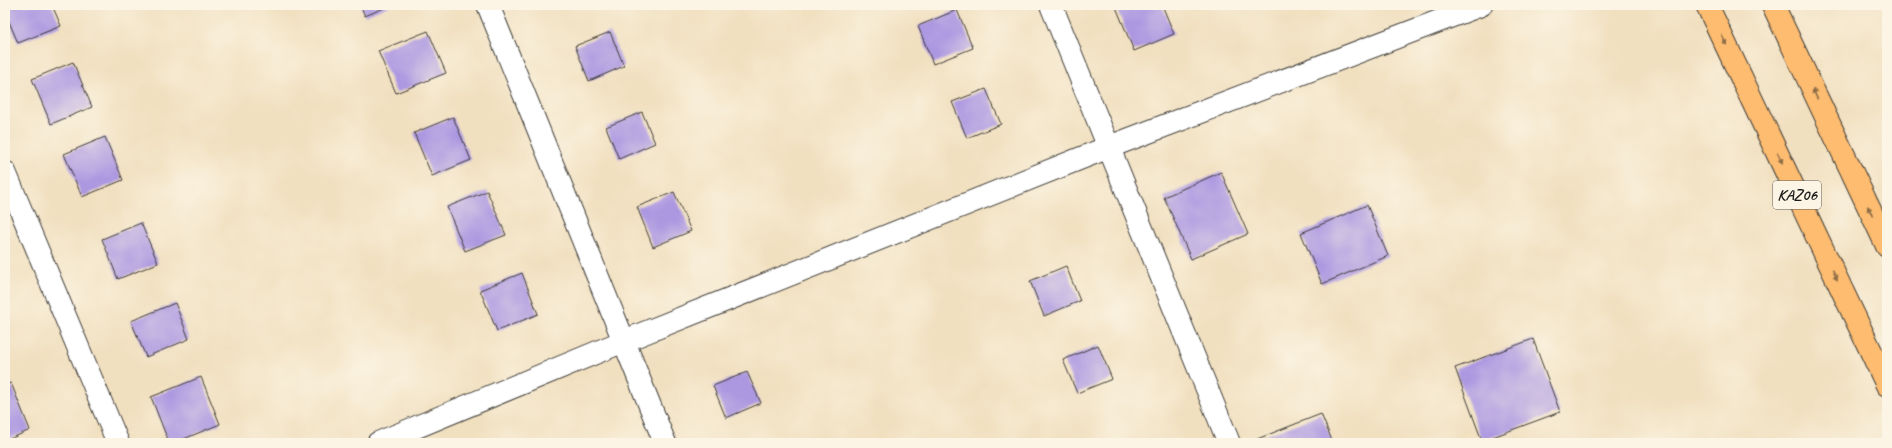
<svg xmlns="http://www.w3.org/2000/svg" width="1892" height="448" font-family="Caveat,sans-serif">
<rect width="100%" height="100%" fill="#fcf5e5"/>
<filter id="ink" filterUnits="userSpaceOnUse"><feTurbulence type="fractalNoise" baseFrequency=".025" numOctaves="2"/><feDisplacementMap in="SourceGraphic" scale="8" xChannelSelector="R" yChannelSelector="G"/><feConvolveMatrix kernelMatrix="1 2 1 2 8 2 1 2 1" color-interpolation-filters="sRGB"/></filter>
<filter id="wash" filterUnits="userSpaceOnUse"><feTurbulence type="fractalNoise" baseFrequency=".012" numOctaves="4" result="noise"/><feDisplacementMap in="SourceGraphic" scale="16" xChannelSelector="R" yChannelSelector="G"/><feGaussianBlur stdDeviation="0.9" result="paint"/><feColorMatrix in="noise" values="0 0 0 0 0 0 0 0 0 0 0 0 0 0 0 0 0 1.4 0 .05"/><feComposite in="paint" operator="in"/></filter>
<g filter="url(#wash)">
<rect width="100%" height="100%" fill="#f1e0c0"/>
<g id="blocks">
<g fill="#ac97e1">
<polygon points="5,5 52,5 61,26 18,43 5,12"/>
<polygon points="360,5 391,5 365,16"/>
<polygon points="1121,5 1162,5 1174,34 1134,51 1116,7"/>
<polygon points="957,10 973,48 933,64 918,26"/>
<polygon points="428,31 446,73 396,93 378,51"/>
<polygon points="610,32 624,66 589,81 575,46"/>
<polygon points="73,62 92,107 51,124 32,79"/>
<polygon points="986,89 1001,124 967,138 952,102"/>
<polygon points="642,112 655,143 619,159 606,127"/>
<polygon points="453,117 471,160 432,176 414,133"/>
<polygon points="105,137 123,180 82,197 64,154"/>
<polygon points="1221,172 1248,234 1191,259 1164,197"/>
<polygon points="487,191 506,235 465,251 447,207"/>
<polygon points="674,192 691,231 653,247 637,207"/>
<polygon points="1367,205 1388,256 1322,284 1301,233"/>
<polygon points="141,223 158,263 118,279 102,239"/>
<polygon points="1066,266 1080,301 1044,316 1030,281"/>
<polygon points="522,273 538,314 497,331 480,290"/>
<polygon points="175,303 189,339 146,357 131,321"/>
<polygon points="1533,339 1560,412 1482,441 1455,368"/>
<polygon points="1098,345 1112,379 1077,393 1063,360"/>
<polygon points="747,372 761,403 726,418 713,386"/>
<polygon points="201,377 220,424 174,443 169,443 151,397"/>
<polygon points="11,383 30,430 5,441 5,385"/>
<polygon points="1321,414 1333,443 1253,443 1252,441"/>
</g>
</g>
</g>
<g filter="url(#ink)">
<use href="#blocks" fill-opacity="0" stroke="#3c3935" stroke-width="1"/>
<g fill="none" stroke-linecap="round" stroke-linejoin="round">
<defs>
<g id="minor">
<polyline points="488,5 665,443"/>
<polyline points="1051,5 1229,443"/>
<polyline points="5,172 118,443"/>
<polyline points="378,443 624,341 1109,147 1481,5"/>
</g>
<g id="trunk">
<polyline points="1707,5 1887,385"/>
<polyline points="1773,5 1887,246"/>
</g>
</defs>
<use href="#minor" stroke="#3c3935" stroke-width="24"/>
<use href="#trunk" stroke="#3c3935" stroke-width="24"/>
<use href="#minor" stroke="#fff" stroke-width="22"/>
<use href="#trunk" stroke="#fdbc6f" stroke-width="22"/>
</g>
<defs><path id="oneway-solid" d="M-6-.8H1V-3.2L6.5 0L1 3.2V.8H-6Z"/></defs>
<g fill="#8c6c46">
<use href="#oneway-solid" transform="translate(1724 40) rotate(65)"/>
<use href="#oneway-solid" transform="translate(1815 94) rotate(-115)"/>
<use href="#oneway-solid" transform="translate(1780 158) rotate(65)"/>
<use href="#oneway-solid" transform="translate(1870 211) rotate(-115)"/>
<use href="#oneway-solid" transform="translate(1835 275) rotate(65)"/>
</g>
</g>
<g text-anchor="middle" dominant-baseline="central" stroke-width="3" stroke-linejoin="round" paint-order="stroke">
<rect fill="#fcf5e5" stroke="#5f5d58" stroke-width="1" x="1773" y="181" width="48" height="28" rx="3"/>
<g font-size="16" font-weight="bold" fill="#1c1c1c">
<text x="1797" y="195">KАZ06</text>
</g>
</g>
<rect width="1892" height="448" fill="none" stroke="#fcf5e5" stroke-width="20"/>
</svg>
